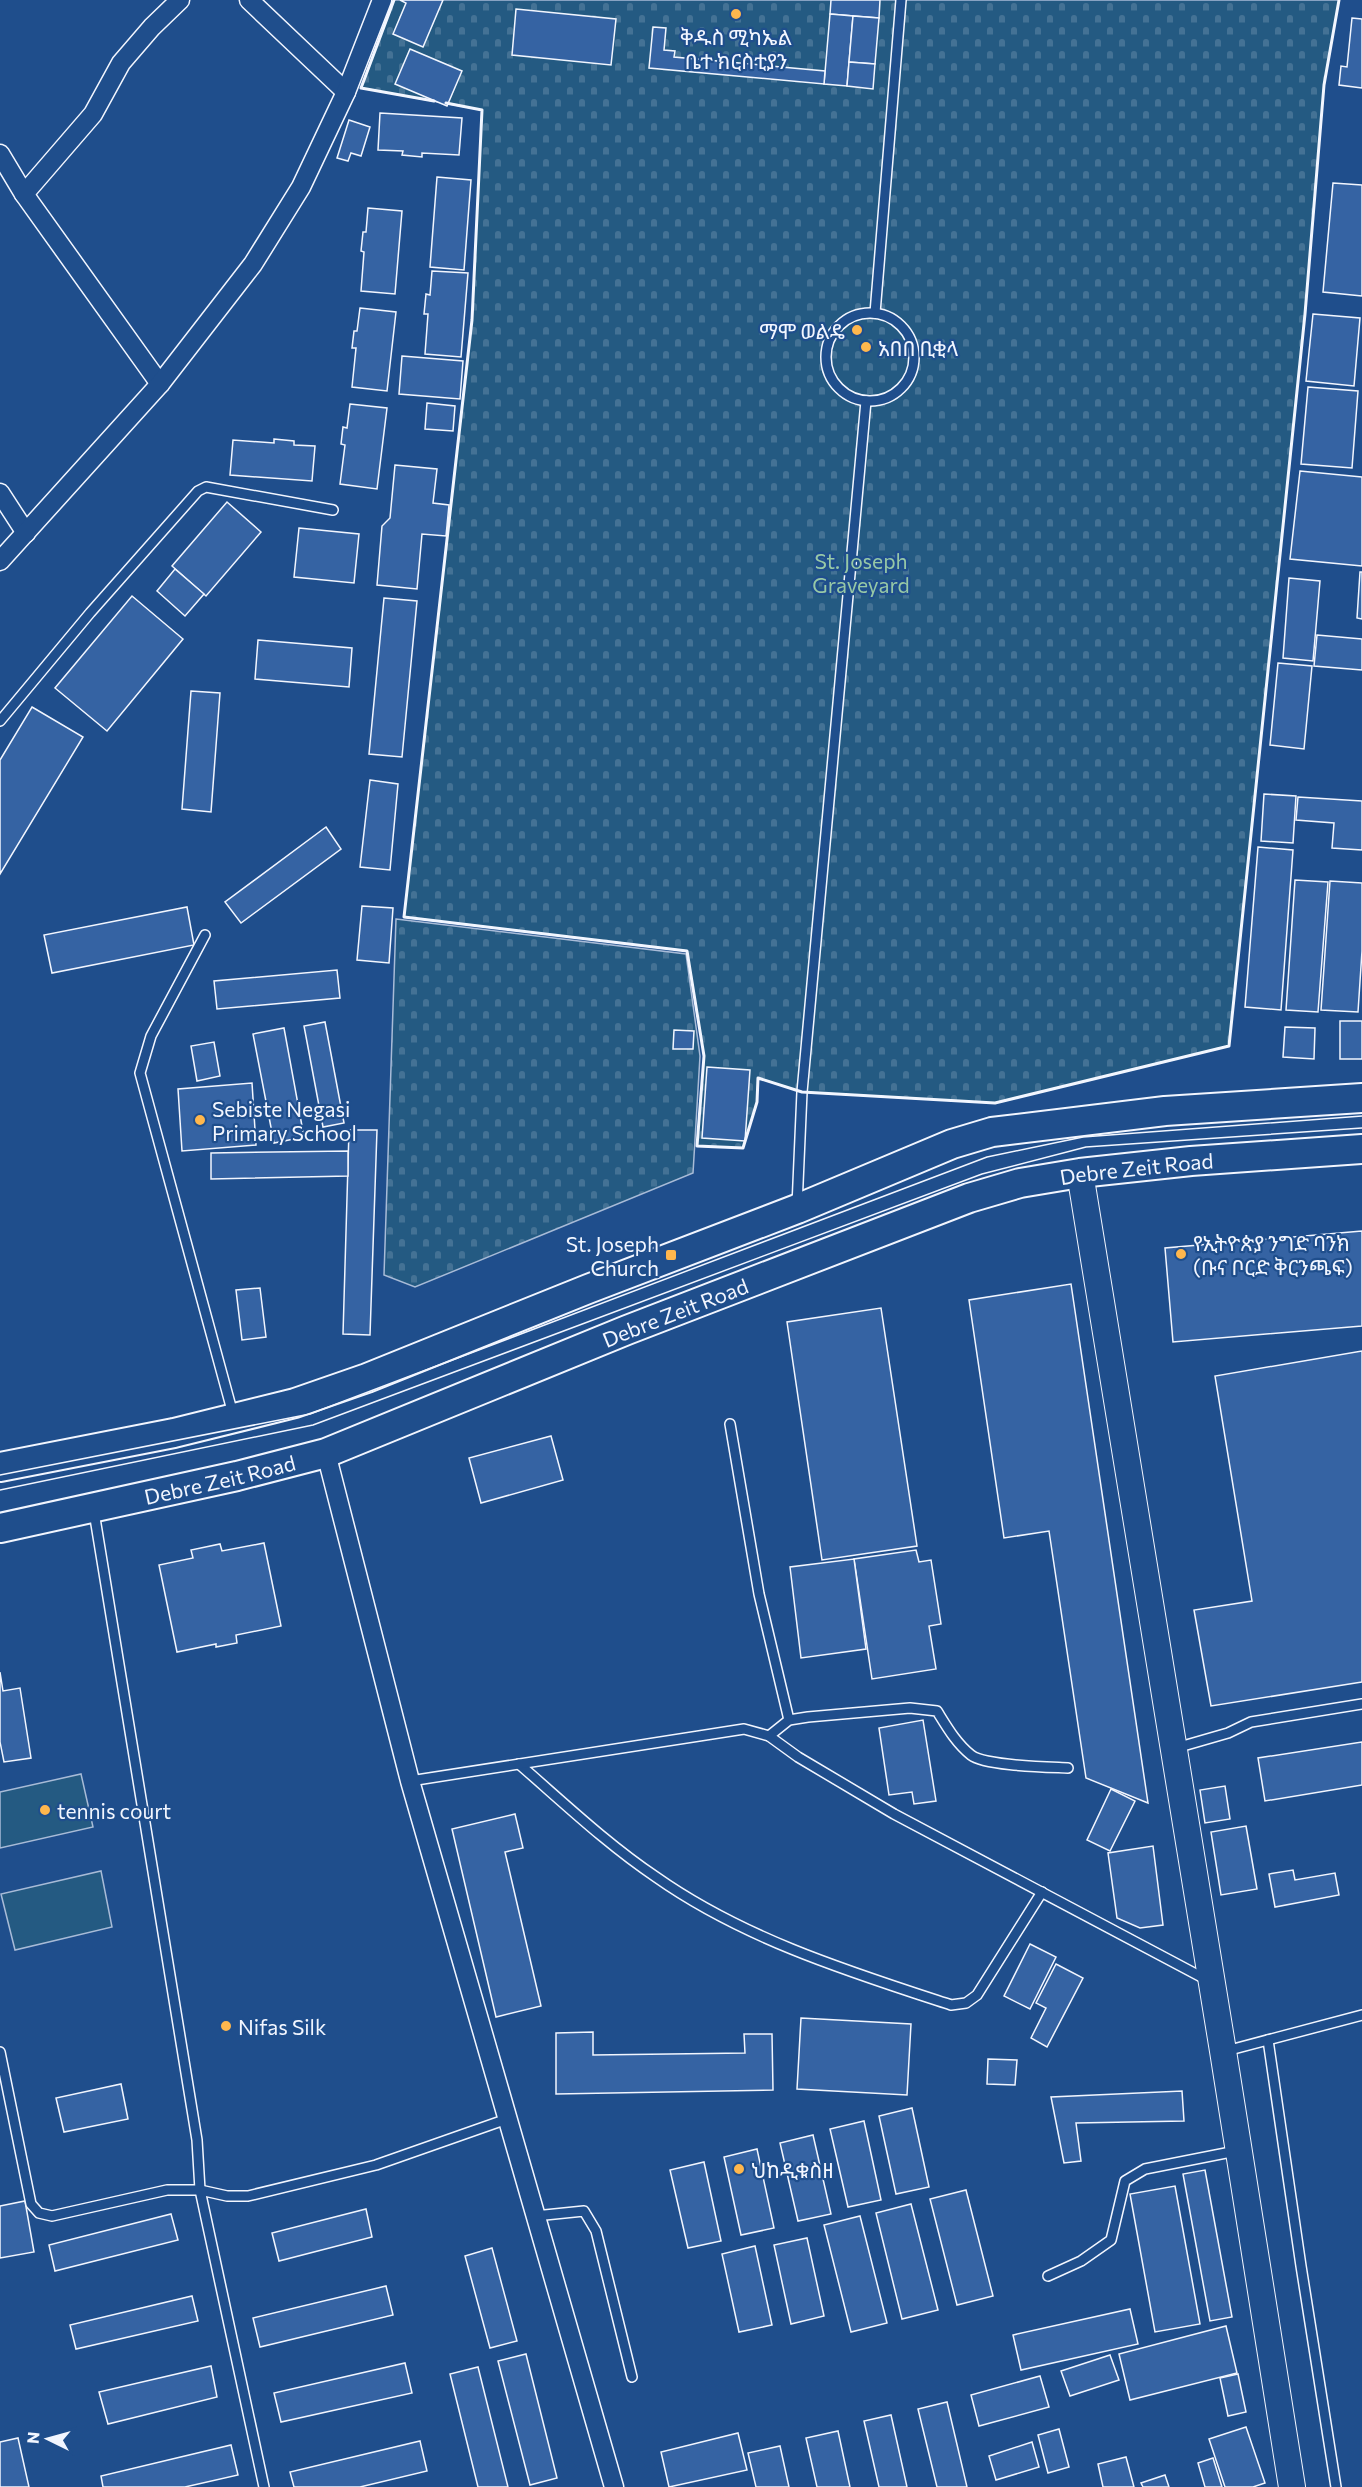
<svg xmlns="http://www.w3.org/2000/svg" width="1362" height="2487" font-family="Commissioner,'Noto Sans Ethiopic',sans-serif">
<defs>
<pattern id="cemetery-stones" width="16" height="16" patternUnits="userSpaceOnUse" patternTransform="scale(1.5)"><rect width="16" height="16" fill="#245a82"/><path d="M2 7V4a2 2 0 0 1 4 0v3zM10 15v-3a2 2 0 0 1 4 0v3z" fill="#447295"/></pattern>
</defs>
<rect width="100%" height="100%" fill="#1f4e8c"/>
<g fill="#245a82" stroke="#a8bbd7" stroke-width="1.5">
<polygon points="81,1774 93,1827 0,1848 0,1792"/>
<polygon points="101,1871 112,1927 15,1950 1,1894"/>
</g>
<g fill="url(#cemetery-stones)" stroke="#a8bbd7" stroke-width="1.5">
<polygon points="394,0 1339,0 1324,85 1305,314 1229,1046 995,1103 802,1092 758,1078 757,1102 743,1148 697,1146 704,1056 687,951 404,917 472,320 482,110 361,88"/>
<polygon points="396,919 686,954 700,1056 693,1173 415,1287 384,1275"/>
</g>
<g fill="#3563a3" stroke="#f2f6ff" stroke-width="1.5">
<polygon points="400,0 443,0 423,47 393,34 406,3"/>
<polygon points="831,0 880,0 879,18 830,14"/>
<polygon points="516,9 616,19 611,65 512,55"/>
<polygon points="830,14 853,16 847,86 824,84"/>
<polygon points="853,16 879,18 875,64 849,62"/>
<polygon points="1352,18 1362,19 1362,88 1339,85 1341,66 1347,67"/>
<polygon points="653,27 666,28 664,50 675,51 674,57 825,71 824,84 649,68"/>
<polygon points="410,49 462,71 447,106 395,84"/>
<polygon points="849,62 875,64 873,89 847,86"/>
<polygon points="380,113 462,118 459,155 422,153 422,157 402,155 403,151 378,150"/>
<polygon points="349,120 370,127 361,156 351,153 348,161 337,158"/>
<polygon points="437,177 471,180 464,270 430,267"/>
<polygon points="1333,183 1362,185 1362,296 1323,292"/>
<polygon points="368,208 402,211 395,294 361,291 364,252 361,251 363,232 366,232"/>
<polygon points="432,271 468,273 461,357 425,354 428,314 424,314 426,294 430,295"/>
<polygon points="360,308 396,312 387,391 352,387 356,348 352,348 354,331 357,331"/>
<polygon points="1313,314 1360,318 1354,386 1306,381"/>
<polygon points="402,356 463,361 460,399 399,394"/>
<polygon points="1308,387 1358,391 1352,468 1301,464"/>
<polygon points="427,403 455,406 453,431 425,429"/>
<polygon points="350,404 387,408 377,489 340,484 345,445 341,444 343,427 347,428"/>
<polygon points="274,439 294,441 294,445 315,446 312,481 230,475 233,440 274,443"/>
<polygon points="395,465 437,469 433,503 449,505 446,536 422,534 417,589 377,585 382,526 390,518"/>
<polygon points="1300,471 1362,477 1362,566 1290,559"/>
<polygon points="227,502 261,532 206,596 172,566"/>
<polygon points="299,528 359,534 354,583 294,577"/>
<polygon points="175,569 204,594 185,616 157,591"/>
<polygon points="1360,572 1362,572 1362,619 1357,618"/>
<polygon points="1289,578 1320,581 1313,661 1283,658"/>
<polygon points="132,596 183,639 107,731 55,688"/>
<polygon points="384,598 417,601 402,757 369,754"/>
<polygon points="1317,635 1362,639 1362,670 1314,666"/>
<polygon points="258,640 352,648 349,687 255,679"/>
<polygon points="1278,663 1312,666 1304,749 1270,745"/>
<polygon points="191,691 220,693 211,812 182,809"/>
<polygon points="32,707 83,737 0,874 0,760"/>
<polygon points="370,780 398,784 390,870 360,867"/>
<polygon points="1264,794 1296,796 1293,843 1261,841"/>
<polygon points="1298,797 1362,801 1362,850 1332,848 1334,823 1296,820"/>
<polygon points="326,827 341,849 241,923 225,902"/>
<polygon points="1258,847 1293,850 1281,1010 1245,1007"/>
<polygon points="1295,880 1328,882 1318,1012 1286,1010"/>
<polygon points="1330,881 1362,883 1362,951 1358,1012 1321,1010"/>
<polygon points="362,906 393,908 389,963 357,960"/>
<polygon points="187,907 194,945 52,973 44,935"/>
<polygon points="337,970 340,998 217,1009 214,981"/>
<rect x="1340" y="1021" width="22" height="38"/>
<polygon points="325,1022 344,1123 323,1127 304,1026"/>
<polygon points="1285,1027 1315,1028 1314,1059 1283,1057"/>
<polygon points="284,1028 304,1137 274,1143 253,1034"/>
<polygon points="674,1030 694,1031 693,1049 673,1049"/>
<polygon points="214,1042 220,1076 197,1081 191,1046"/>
<polygon points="707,1067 750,1070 745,1141 702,1138"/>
<polygon points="252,1083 256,1145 182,1151 178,1089"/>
<polygon points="349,1130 377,1130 370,1335 343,1334"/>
<polygon points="348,1151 348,1176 211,1179 211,1153"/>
<polygon points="1362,1231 1362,1326 1173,1342 1165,1248"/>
<polygon points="1071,1284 1148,1803 1086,1778 1049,1531 1004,1538 969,1300"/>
<polygon points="260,1288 266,1337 242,1340 236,1290"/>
<polygon points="881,1308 917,1546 822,1560 787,1322"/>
<polygon points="1362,1351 1362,1682 1211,1706 1194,1610 1252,1601 1215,1376"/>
<polygon points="551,1436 563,1480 481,1503 469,1458"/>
<polygon points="264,1543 281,1626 236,1635 237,1643 216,1647 216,1644 177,1652 159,1565 193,1558 191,1550 220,1544 222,1551"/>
<polygon points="916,1550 919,1562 931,1560 941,1624 929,1626 936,1669 872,1679 854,1559"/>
<polygon points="854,1559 866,1649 801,1658 790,1567"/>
<polygon points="0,1672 3,1691 20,1688 31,1758 4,1762 0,1742"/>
<polygon points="923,1720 936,1801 914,1804 912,1792 889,1795 879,1728"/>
<polygon points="1362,1742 1362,1785 1265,1801 1258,1758"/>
<polygon points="1225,1786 1230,1819 1205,1823 1200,1790"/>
<polygon points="1111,1789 1135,1801 1110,1851 1087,1840"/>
<polygon points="515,1814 523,1848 505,1852 541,2006 496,2017 452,1829"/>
<polygon points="1246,1826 1257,1889 1221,1895 1211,1832"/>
<polygon points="1153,1846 1163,1925 1140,1928 1117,1918 1108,1853"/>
<polygon points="1293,1870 1295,1880 1335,1873 1339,1895 1275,1907 1269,1874"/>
<polygon points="1030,1944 1056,1957 1030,2009 1004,1996"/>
<polygon points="1056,1964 1083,1978 1047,2047 1031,2038 1046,2008 1036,2003"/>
<polygon points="801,2018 911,2024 907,2095 797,2089"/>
<polygon points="593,2032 593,2055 745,2053 744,2034 772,2034 773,2090 556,2094 556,2033"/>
<polygon points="988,2059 1017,2060 1015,2085 987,2084"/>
<polygon points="121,2084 128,2119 64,2132 56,2098"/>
<polygon points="1182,2091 1184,2121 1076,2123 1081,2161 1064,2163 1051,2097"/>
<polygon points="912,2108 929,2187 896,2194 879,2116"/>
<polygon points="864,2121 881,2200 848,2207 830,2129"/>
<polygon points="813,2135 831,2214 798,2221 780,2143"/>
<polygon points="757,2149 774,2228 741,2235 724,2157"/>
<polygon points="704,2162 721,2241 688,2248 670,2170"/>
<polygon points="1205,2170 1232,2317 1210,2321 1183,2174"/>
<polygon points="1175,2186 1200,2324 1155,2332 1130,2194"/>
<polygon points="966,2190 993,2296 957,2305 930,2199"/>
<polygon points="25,2201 34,2252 0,2258 0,2206"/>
<polygon points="911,2204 938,2310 902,2319 876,2213"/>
<polygon points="366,2209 372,2237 279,2261 272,2233"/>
<polygon points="171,2214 178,2240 55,2271 49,2245"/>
<polygon points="860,2216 887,2323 851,2332 824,2225"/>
<polygon points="807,2238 824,2316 791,2324 774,2245"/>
<polygon points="755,2246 772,2325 739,2332 722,2254"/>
<polygon points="492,2248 517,2341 490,2348 465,2256"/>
<polygon points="386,2286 393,2315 260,2347 253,2318"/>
<polygon points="192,2296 198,2321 76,2349 70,2325"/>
<polygon points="1130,2309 1138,2344 1021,2370 1013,2335"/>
<polygon points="1226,2326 1237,2373 1130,2400 1119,2354"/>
<polygon points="526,2354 557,2478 530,2485 498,2361"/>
<polygon points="1110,2355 1119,2380 1070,2396 1061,2371"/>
<polygon points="405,2363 412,2393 281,2422 274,2393"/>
<polygon points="211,2366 217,2397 108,2424 99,2392"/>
<polygon points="478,2367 508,2487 478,2487 450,2374"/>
<polygon points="1238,2374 1246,2412 1228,2416 1220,2378"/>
<polygon points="1040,2376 1049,2407 979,2426 971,2395"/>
<polygon points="947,2402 967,2487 937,2487 918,2409"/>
<polygon points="891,2415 907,2487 879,2487 864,2421"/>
<polygon points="1246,2427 1265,2483 1253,2487 1225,2487 1209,2439"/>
<polygon points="1059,2429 1069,2467 1048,2473 1038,2435"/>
<polygon points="838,2431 850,2487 817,2487 806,2438"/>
<polygon points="738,2433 747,2470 669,2487 661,2452"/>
<polygon points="18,2438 29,2487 0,2487 0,2442"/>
<polygon points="420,2441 427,2471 360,2487 294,2487 290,2472"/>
<polygon points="1032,2442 1039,2467 996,2480 989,2456"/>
<polygon points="231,2445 238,2475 185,2487 103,2487 101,2476"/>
<polygon points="780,2446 789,2487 756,2487 748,2453"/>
<polygon points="1126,2457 1134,2487 1103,2487 1098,2464"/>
<polygon points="1213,2458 1222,2487 1205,2487 1198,2463"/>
<polygon points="1165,2475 1169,2487 1143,2487 1141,2483"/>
</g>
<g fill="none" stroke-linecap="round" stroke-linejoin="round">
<defs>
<g id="lane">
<polyline points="875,313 901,0"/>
<circle cx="870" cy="357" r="44"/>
<polyline points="0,721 90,613 198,491 206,487 333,510"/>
<polyline points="205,935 151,1036 140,1073 233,1414"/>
<polyline points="797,1206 802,1092 866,401"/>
<polyline points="730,1424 759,1594 789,1720"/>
<polyline points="94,1512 197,2140 200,2190 264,2487"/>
<path d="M 769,1736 L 789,1720 L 808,1717 L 910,1708 L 937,1711 C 947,1727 956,1743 971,1755 C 985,1766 1048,1767 1068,1768"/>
<polyline points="1176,1748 1228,1733 1251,1722 1362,1704"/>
<path d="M 519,1764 C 564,1803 607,1844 656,1877 C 744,1939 850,1972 951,2005 L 966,2003 L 977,1995 L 1042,1892"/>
<polyline points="410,1781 744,1729 769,1736 798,1757 894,1814 1209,1981"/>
<polyline points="1268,2040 1301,2266 1336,2487"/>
<polyline points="1226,2051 1362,2015"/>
<polyline points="0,2052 31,2204 39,2213 52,2216 167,2190 200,2190 227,2196 248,2196 376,2165 507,2119"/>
<polyline points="535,2216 584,2211 596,2231 632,2377"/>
<polyline points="1048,2276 1081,2261 1111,2240 1125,2181 1145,2169 1236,2151"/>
</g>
<g id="street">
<polyline points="249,0 346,92"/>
<polyline points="0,154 24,194 160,384"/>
<polyline points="24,194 93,114 121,63 152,27 180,0"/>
<polyline points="0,493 26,533"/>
<polyline points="0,561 160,384 253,264 301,187 346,92 382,0"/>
<polyline points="326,1453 410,1781 614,2487"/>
</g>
<polyline id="secondary" points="1080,1173 1223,2051 1292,2487"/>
<g id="primary">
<polyline points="0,1467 174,1433 295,1403 367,1378 588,1289 797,1209 952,1144 992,1132 1165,1111 1362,1098"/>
<path id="s1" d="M 0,1528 L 237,1476 L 326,1453 L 627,1330 L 969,1198 L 1020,1183 L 1080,1173 L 1191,1161 L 1362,1149"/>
</g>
</defs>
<use href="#lane" stroke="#f2f6ff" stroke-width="12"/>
<use href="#street" stroke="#f2f6ff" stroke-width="21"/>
<use href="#secondary" stroke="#f2f6ff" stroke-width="28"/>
<use href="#primary" stroke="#f2f6ff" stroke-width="32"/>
<use href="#lane" stroke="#1f4e8c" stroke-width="9"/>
<use href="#street" stroke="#1f4e8c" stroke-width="18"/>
<use href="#secondary" stroke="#1f4e8c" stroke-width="26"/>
<use href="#primary" stroke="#1f4e8c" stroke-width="28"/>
<g stroke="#f2f6ff" stroke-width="1.5">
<polyline points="0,1475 310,1414 987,1157 1083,1137 1362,1116"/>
<polyline points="0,1490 313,1425 982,1174 1086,1147 1362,1128"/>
</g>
<g stroke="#f2f6ff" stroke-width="3">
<polyline points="394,0 361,88 434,101"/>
<polyline points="446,103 482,110 472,320 404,917 687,951 704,1056 697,1146 743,1148 757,1102 758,1078 802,1092 995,1103 1229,1046 1305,314 1324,85 1339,0"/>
</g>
</g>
<g fill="#ffb74d" stroke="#1f4e8c" stroke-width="2">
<circle cx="736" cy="14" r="6"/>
<circle cx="857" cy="330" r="6"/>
<circle cx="866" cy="347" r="6"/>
<circle cx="200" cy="1120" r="6"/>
<circle cx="1181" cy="1254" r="6"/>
<rect x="665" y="1249" width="12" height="12" rx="3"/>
<circle cx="45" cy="1810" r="6"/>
<circle cx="226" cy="2026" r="6"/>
<circle cx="739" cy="2169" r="6"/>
</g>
<g text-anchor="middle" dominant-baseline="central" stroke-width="4.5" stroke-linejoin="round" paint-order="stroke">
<g font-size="21" fill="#f2f6ff" stroke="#1f4e8c" text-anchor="start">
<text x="736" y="36" text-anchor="middle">ቅዱስ ሚካኤል<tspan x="736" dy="24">ቤተ ክርስቲያን</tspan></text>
<text x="845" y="330" text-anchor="end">ማሞ ወልዴ</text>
<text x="878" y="347">አበበ ቢቂላ</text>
<text x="212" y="1108">Sebiste Negasi<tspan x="212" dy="24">Primary School</tspan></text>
<text x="1193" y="1242">የኢትዮጵያ ንግድ ባንክ<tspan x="1193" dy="24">(ቡና ቦርድ ቅርንጫፍ)</tspan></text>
<text x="659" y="1243" text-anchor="end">St. Joseph<tspan x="659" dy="24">Church</tspan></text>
<text x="57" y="1810">tennis court</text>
<text x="238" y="2026">Nifas Silk</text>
<text x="751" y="2169">ህከዲቁስዘ</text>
</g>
<g font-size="21" fill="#97c8a6" stroke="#1f4e8c">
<text x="861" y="560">St. Joseph<tspan x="861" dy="24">Graveyard</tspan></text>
</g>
<g font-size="21" fill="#f2f6ff" stroke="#1f4e8c">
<text stroke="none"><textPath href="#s1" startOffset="1197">Debre Zeit Road</textPath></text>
<text stroke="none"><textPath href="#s1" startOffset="711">Debre Zeit Road</textPath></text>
<text stroke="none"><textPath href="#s1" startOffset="225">Debre Zeit Road</textPath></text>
</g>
</g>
<g transform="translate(48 2439) rotate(275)" stroke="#1f4e8c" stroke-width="4.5" paint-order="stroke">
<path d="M0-4.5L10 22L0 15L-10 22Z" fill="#f2f6ff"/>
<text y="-9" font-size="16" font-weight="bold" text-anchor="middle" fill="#f2f6ff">N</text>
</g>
</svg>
